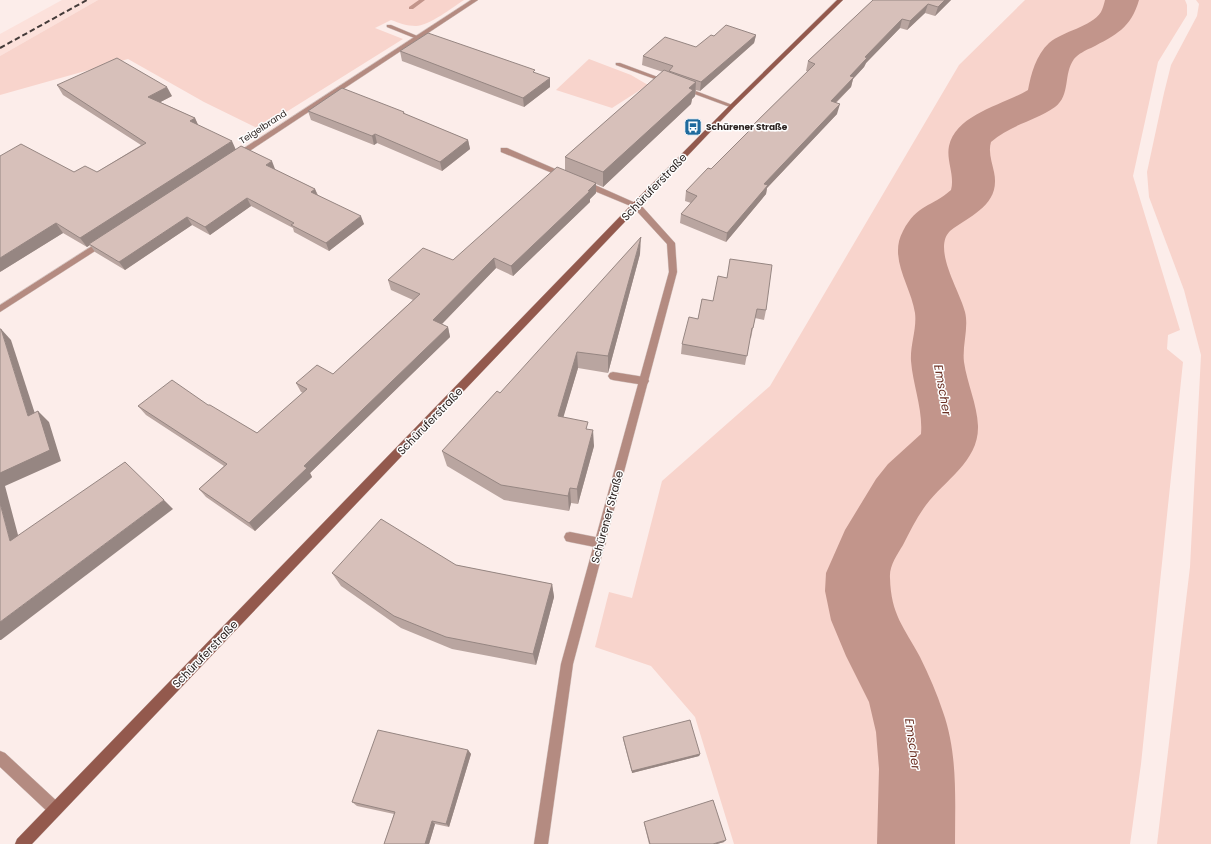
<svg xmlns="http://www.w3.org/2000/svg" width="1211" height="844" font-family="Poppins,sans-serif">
<rect width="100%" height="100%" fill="#fcedea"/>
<polygon fill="#fce1db" points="62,0 98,0 0,56 0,34"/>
<g fill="#f8d4cc">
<path d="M 98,0 L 464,0 C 452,8 430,25 416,26 C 407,26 399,23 391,20 L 375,28 L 403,39 L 259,129 L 204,102 L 128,59 L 0,95 L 0,56 Z"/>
<polygon points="1025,0 1185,0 1187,5 1187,15 1158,62 1133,176 1180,330 1168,335 1167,349 1183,362 1141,764 1130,844 734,844 695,717 651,666 595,647 609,592 632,598 662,481 770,386 959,65"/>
<polygon points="1196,0 1211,0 1211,844 1157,844 1190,567 1201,355 1184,290 1149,197 1147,172 1164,93 1171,65 1197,16 1199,4"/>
<polygon points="589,59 631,75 648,85 612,108 556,90"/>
</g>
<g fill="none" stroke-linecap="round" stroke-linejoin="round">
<polygon fill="#c2958b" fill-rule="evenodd" points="419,0 425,0 413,9 409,9 409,7"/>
<path fill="#c2958b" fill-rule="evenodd" d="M 1105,0 L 1139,0 C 1131,28 1116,35 1091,48 C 1086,50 1078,54 1074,59 C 1063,74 1071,95 1055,107 C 1035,121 1010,125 991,142 C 988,152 992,162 994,172 C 1001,205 971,215 950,231 C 932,249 960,291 965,312 C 969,328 962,345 964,362 C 967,383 977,404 978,426 C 979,461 945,480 926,505 C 917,517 910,531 903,545 C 897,555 889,566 890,578 C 891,615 904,627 920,657 C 929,675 937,694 943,712 C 958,754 955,800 955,844 L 877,844 L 879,769 L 876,732 L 869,702 L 846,656 L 831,620 L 825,591 L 826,573 L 845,530 L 876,479 L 888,464 L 921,434 C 923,409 913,386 911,361 C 910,345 917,329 915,313 C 911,286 888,258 903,231 C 918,203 931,208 951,190 C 955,175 946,161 949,146 C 956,114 1003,105 1028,90 C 1031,74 1036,55 1049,43 C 1063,31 1091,27 1101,12 C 1103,8 1104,4 1105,0 Z"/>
<defs>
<g id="service">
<polygon points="387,25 391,25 422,38 417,39 387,27"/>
<polygon points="616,63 620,63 671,82 666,83 616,65"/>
<polygon points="681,87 685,87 735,106 730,107 681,89"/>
<polygon points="501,148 507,148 569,175 568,177 562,177 501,152"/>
<polygon points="580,181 586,181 640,205 639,207 633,207 580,185"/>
<polygon points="613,372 644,377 647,378 649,381 647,384 644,385 613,380 610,379 608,376 610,373"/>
<polygon points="570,532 600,538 604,539 606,543 604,547 600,548 570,542 566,541 564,537 566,533"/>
</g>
<g id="minor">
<polygon points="471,0 478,0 239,158 236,158 232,156"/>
<polygon points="636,202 639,203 675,243 677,272 573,664 548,844 534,844 561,664 669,272 667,244 633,207 633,203"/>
<polygon points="103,239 107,242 106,244 0,312 0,305"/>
<polygon points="0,751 5,753 60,804 62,809 60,814 55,816 50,814 0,767"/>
</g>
<polygon id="secondary" points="837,0 843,0 734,107 639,207 32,844 15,844 17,839 633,203 730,105"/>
</defs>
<use href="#service" stroke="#d7c9c6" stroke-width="1"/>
<use href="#minor" stroke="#d7c9c6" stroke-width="1"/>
<use href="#secondary" stroke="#d7c9c6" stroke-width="1"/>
<use href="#service" fill="#b48b81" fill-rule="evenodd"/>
<use href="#minor" fill="#b48b81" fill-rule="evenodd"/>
<use href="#secondary" fill="#93594d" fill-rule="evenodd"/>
<polyline stroke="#443b39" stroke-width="2" stroke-dasharray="5.5 3" stroke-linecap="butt" points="0,48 87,0"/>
</g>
<g fill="#b9a5a0">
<polygon points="873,0 951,0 935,16 925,13 907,30 900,28 866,63 864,67 853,79 851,87 836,103 837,114 767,188 766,194 726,242 680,223 681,214 691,203 685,201 686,191 711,169 749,132 749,129 808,71 806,71 808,61"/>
<polygon points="756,35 754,43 700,91 696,90 695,96 692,99 691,104 603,187 596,184 596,193 590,199 590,202 513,276 496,268 442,324 448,327 450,337 310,473 312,477 255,531 206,497 199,489 224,466 146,415 138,406 208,405 257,433 303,393 301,392 296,383 333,374 413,300 391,290 388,280 453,260 565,170 565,157 663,72 642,65 643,56 696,47 714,36"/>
<polygon points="400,51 535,73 550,87 524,107 402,61"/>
<polygon points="57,85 172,96 160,102 195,118 198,125 236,150 275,169 274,169 315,189 318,195 364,224 329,251 294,232 293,228 251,206 210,235 192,225 125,270 95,252 90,245 87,247 63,233 0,272 74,172 97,172 141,145 63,95"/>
<polygon points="308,111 404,112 405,114 468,140 470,149 442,171 377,143 374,145 311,120"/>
<polygon points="640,254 608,373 578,368 563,417 588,430 594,446 578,504 571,503 569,511 504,500 447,466 442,451"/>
<polygon points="702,299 766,310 764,320 755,318 751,338 750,338 745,365 681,354 682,344 698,319"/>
<polygon points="456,565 552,584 554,597 536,665 452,649 401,628 341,586 332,573"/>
<polygon points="623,737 700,754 699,756 632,773 623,739"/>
<polygon points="468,750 471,754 449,827 435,824 429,844 384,844 394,814 357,806 352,802"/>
<polygon points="644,822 724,842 717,844 649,844 644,823"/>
</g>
<g fill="#968682">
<polygon points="945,0 951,0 935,16 938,7"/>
<polygon points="928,4 925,13 907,30 910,21"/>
<polygon points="902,19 900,28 866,63 864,67 853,79 851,87 828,110 831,101 850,76 865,57"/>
<polygon points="756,35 754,43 700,91 701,82"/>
<polygon points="550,78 550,87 524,107 523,98"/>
<polygon points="696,82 695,96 692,99 691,104 603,187 603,172 689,88"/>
<polygon points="167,87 172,96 153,106 148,97"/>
<polygon points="840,104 837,114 767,188 766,194 726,242 727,233 764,184"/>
<polygon points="195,118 199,127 190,121"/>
<polygon points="375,134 377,143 374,145 372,136"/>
<polygon points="468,140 470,149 442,171 440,162"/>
<polygon points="232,141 236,150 89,244 90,245 87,247 80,238"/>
<polygon points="272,161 275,169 269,173 266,165"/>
<polygon points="596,183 596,193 590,199 590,202 513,276 511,266"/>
<polygon points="315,189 318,197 311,192"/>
<polygon points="247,198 251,206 210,235 205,227"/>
<polygon points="361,216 364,224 329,251 326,243"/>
<polygon points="187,217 192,225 125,270 119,262"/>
<polygon points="56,223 63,233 0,272 0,258"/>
<polygon points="641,237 640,254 608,373 608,356"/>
<polygon points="494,258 496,268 436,330 433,320"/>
<polygon points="448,327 450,337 310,473 312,477 255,531 249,523 304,466"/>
<polygon points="1,329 11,340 39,426 28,416"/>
<polygon points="577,352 578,368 559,432 558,416"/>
<polygon points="38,411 49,422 61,461 5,486 22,550 10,541 0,503 0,473"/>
<polygon points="593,430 594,446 578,504 577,489"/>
<polygon points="570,488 571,503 569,511 568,496"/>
<polygon points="164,500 173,509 1,640 0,640 0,622"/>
<polygon points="552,584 554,597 536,665 533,654"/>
<polygon points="468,750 471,754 449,827 446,824"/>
<polygon points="700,754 699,756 632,773 632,771"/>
<polygon points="432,821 435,824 429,844 425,844"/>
<polygon points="726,840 724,842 717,844 713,844"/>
</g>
<g fill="#d7c0ba" stroke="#968682">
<polygon points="873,0 945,0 938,7 928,4 910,21 902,19 865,57 867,58 850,76 854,77 831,101 840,104 764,184 768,185 727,233 681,214 697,196 686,191 708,168 711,169 751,129 749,129 815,64 808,61"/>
<polygon points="726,25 756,35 701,82 669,71 673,66 643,56 665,37 696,47 711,35 714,36"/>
<polygon points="428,33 535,70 533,72 550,78 523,98 400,51"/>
<polygon points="117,58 167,87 148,97 195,118 190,121 232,141 80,238 56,223 0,258 0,156 21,144 74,172 85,166 97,172 146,143 57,85"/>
<polygon points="664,70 696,82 689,88 693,90 603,172 565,157"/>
<polygon points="342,88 404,112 403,113 468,140 440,162 375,134 372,136 308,111"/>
<polygon points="241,146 272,161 266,165 315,189 311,192 361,216 326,243 291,225 294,223 247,198 205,227 187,217 119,262 89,244"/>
<polygon points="557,167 596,183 588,191 590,191 511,266 494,258 433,320 448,327 304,466 307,468 249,523 199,489 227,464 138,406 172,380 208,405 210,405 257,433 307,389 296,383 317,365 333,374 420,294 388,280 423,248 453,260"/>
<polygon points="641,237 608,356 577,352 558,416 588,422 586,429 593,430 577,489 570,488 568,496 501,485 442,451 497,391 500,393"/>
<polygon points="730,259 772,265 766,310 757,309 753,328 752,328 747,356 682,344 689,317 698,319 702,299 713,301 718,276 727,278"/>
<polygon points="0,329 1,329 28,416 38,411 50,450 0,473"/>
<polygon points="125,462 164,500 0,622 0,503 10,541"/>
<polygon points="381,519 456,565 552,584 533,654 446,637 394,616 332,573"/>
<polygon points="690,720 700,754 632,771 623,737"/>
<polygon points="378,730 468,750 446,824 432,821 425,844 384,844 395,812 352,802"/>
<polygon points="713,800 726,840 713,844 650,844 644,822"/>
</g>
<defs>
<symbol id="bus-square" viewBox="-11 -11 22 22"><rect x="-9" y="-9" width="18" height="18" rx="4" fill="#1f6a9d" stroke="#fefefe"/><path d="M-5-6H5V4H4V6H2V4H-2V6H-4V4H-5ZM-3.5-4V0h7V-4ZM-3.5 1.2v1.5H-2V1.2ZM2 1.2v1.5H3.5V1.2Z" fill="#fff"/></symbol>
</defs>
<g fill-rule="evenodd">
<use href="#bus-square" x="683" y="117" width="20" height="20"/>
</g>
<g text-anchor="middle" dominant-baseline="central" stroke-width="3" stroke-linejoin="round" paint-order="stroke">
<g font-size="9" fill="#2c2321" stroke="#fefefe">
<text transform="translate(263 127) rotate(-33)">Teigelbrand</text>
</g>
<g font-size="9" font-weight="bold" fill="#2c2321" stroke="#fefefe" text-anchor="start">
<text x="706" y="127">Schürener Straße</text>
</g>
<g font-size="11" fill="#2c2321" stroke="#fefefe">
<text transform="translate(654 187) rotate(-46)">Schüruferstraße</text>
<text transform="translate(430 421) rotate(-46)">Schüruferstraße</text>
<text transform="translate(607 517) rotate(-75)">Schürener Straße</text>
<text transform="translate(205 654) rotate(-46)">Schüruferstraße</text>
</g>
<g font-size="12" font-style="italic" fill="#6c3124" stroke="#fefefe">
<text transform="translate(943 390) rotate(80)">Emscher</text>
<text transform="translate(913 744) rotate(82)">Emscher</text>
</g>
</g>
</svg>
